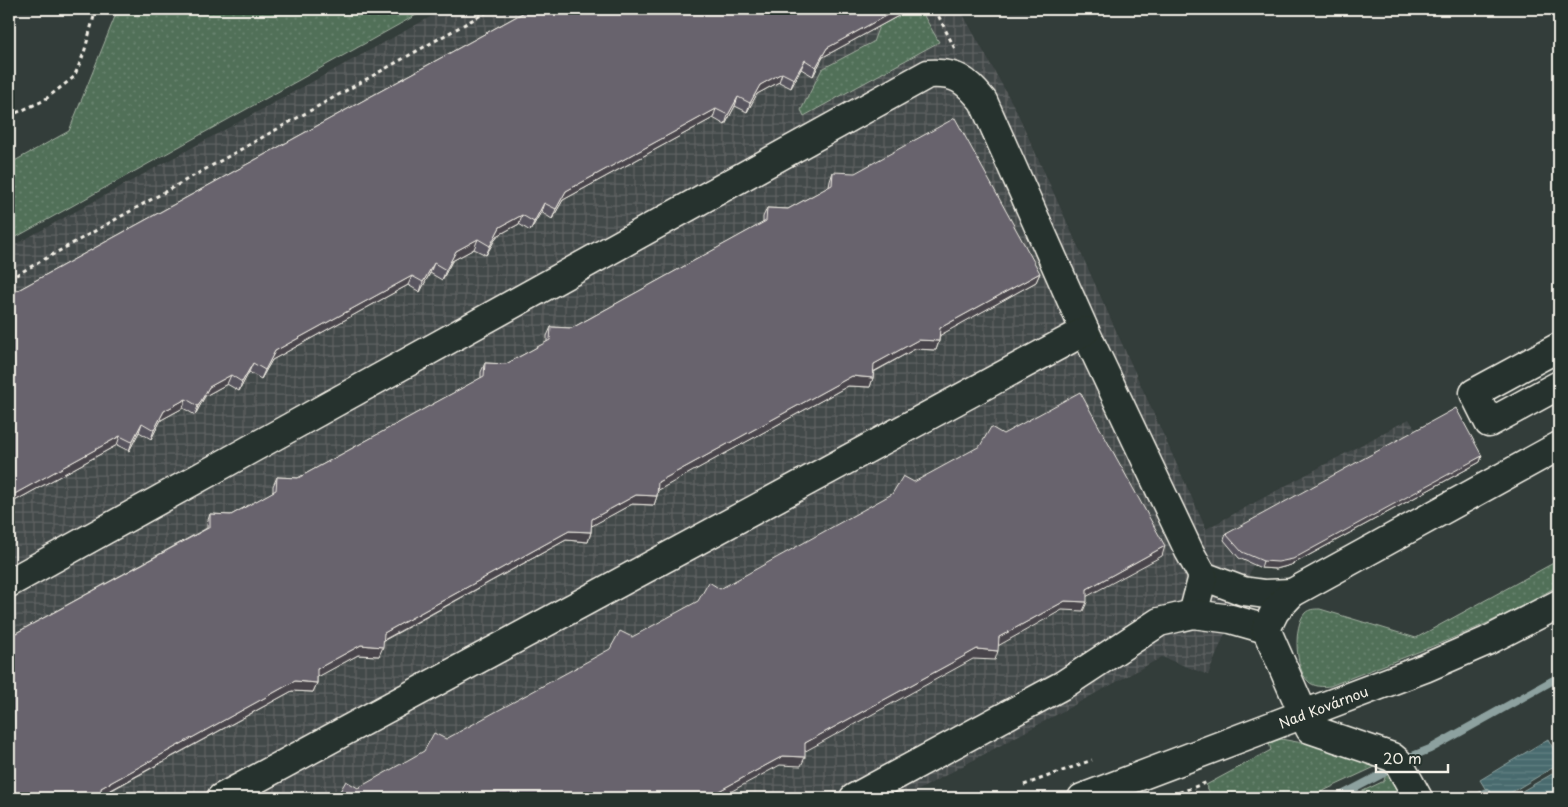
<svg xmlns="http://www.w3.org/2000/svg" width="1568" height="807" font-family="'Playpen Sans',sans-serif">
<defs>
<pattern id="industrial-grid" width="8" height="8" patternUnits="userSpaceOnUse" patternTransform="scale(1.25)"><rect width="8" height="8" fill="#434849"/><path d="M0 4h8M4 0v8" fill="none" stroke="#5f6363"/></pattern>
<pattern id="grass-dots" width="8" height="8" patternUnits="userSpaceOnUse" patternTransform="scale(1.25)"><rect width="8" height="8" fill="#517059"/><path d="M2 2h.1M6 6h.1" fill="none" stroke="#6b8571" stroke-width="1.8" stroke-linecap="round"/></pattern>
<pattern id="water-rules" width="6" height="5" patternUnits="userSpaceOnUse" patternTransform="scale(1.25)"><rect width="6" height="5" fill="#486b6e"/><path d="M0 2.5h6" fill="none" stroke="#638183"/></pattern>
</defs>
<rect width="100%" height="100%" fill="#333d3a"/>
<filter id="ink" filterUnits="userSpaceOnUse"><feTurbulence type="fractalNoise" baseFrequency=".02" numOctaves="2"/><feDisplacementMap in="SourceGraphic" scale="10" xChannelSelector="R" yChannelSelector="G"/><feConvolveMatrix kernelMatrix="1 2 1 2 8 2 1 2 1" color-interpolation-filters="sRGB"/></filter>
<g filter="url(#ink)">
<polygon fill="url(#industrial-grid)" points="445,9 960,9 1016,110 1206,529 1409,419 1418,434 1305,557 1291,565 1284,567 1268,569 1253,565 1208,675 1162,657 904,798 9,798 9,248"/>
<g fill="url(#grass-dots)" stroke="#a2b0a0">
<polygon points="118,9 427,9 9,241 9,164 69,131"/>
<polygon points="911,9 920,9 939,42 804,116 801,110 822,69 873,42 879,26"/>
<path d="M 1559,560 L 1559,585 C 1488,629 1408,655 1330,686 C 1323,687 1313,687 1308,681 C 1295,669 1293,626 1305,613 C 1309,609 1314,609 1320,609 L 1416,638 Z"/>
<polygon points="1281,739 1297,742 1310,741 1373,763 1372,765 1377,766 1308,798 1196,798 1210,793 1206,785 1271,750 1269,743"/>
<polygon points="1381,769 1390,772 1410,798 1348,798 1384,781 1385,777"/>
</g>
<g fill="url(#water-rules)" stroke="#8da19f">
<polygon points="1548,739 1559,759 1559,764 1502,798 1491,798 1480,780"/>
<polygon points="1559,770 1559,798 1510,798"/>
</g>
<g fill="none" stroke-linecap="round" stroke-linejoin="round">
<g stroke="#8da19f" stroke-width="8">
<polyline points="1410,757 1430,749 1559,677"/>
<polyline points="1336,798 1384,773"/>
<polyline points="1476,798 1487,792"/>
</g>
<defs>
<g id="minor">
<polyline points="1559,347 1474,393 1489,423 1559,385"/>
<polyline points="1203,576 1243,591 1265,594 1292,593"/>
<path d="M 9,583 L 928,74 C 956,72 966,80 983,101 L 1085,331 L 1189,551 L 1203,576 L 1193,614"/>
<polyline points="221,798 1085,331"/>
<polyline points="854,798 1063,685 1159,622 1193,614 1231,619 1266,629"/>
<path id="s1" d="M 1082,798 L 1425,668 L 1487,641 L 1559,604"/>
<polyline points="1418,798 1398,762 1392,757 1310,729 1266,629 1275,611 1292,593 1559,446"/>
</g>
</defs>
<use href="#minor" stroke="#f4f1e8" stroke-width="31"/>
<g stroke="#f4f1e8" stroke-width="3" stroke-dasharray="4 4" stroke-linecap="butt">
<polyline points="935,9 956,51"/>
<polyline points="9,116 43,101 74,77 84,53 96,9"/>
<polyline points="9,279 492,9"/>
<polyline points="1024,785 1092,760"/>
<polyline points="1164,798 1208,782"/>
</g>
<use href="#minor" stroke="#26332d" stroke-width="28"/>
</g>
<g fill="#59555e" stroke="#f4f1e8">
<polygon points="530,9 911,9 823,57 813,76 801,69 791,88 779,82 757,94 747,112 735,106 725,125 713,118 563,200 552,219 541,212 530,231 519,224 497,236 486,255 474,249 452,261 442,280 430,273 420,292 408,285 272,360 261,379 249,372 239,391 227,384 205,396 195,415 183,408 161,420 151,439 139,432 129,451 117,445 9,504 9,295"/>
<polygon points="833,172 1040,273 1036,282 940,335 939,341 936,350 915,349 874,372 873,378 870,387 848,386 658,490 657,496 654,505 632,504 591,526 591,532 588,542 566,540 383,641 379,656 358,655 317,677 317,683 313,692 292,691 101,796 16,633 207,528 207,523 210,514 231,515 273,492 273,486 277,477 298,478 481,378 481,372 485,363 506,364 547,342 547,336 551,327 572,328 763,223 763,217 767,208 788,209 829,187 830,181"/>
<polygon points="1482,456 1480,462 1291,565 1276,569 1261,568 1239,558 1224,540 1226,534"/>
</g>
<g fill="#49454c" stroke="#f4f1e8">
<polygon points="898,9 911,9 823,57 813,76 816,67 827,48"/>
<polygon points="805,60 801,69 791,88 794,79"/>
<polygon points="782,73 779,82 757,94 747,112 750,103 760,85"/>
<polygon points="738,97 735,106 725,125 728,115"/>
<polygon points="716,109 713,118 563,200 552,219 556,209 566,191"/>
<polygon points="544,203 541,212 530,231 534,222"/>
<polygon points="522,215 519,224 497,236 486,255 490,246 500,227"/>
<polygon points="478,239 474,249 452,261 442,280 446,270 456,251"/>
<polygon points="434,263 430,273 420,292 423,282"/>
<polygon points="1040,273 1036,282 937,337 940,328"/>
<polygon points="412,276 408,285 272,360 261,379 265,370 275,351"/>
<polygon points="918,340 939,341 936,350 915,349 871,373 874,364"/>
<polygon points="253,363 249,372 239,391 242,382"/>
<polygon points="231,375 227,384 205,396 195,415 198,406 209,387"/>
<polygon points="852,376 873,378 870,387 848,386 655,492 658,482"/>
<polygon points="186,399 183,408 161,420 151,439 154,430 164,411"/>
<polygon points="142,423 139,432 129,451 132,442"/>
<polygon points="120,436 117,445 9,504 9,497"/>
<polygon points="1482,456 1480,462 1291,565 1276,569 1261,568 1263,561"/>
<polygon points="636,495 657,496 654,505 632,504 588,528 592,519"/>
<polygon points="569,531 591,532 588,542 566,540 380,642 384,633"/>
<polygon points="1165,546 1162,556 1084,598 1087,589"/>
<polygon points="1065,601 1087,602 1083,611 1062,610 996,647 999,637"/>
<polygon points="361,645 383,647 379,656 358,655 314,679 317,669"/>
<polygon points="977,649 998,651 995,660 973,659 802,753 805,743"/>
<polygon points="295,681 317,683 313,692 292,691 98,797 101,788"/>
<polygon points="783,756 805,757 801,766 780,765 719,798 715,798 717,792"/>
</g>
<g fill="#68636d" stroke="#f4f1e8">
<polygon points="530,9 898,9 827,48 816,67 805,60 794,79 782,73 760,85 750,103 738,97 728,115 716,109 566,191 556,209 544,203 534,222 522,215 500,227 490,246 478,239 456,251 446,270 434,263 423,282 412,276 275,351 265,370 253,363 242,382 231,375 209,387 198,406 186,399 164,411 154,430 142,423 132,442 120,436 9,497 9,295"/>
<polygon points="955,118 1040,273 940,328 939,341 918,340 874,364 873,378 852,376 658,482 657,496 636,495 592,519 591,532 569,531 384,633 383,647 361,645 317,669 317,683 295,681 101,788 101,798 9,798 9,633 16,633 210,527 210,514 231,515 276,490 277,477 298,478 484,376 485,363 506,364 550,340 551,327 572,328 766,221 767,208 788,209 832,185 833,172 855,173"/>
<polygon points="1080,392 1165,546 1087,589 1087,602 1065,601 999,637 998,651 977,649 805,743 805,757 783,756 717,792 717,798 336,798 346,781 358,788 424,751 434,733 446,739 610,649 620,631 632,637 698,601 709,582 720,589 892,494 903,476 914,482 980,446 991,427 1003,434"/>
<polygon points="1456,408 1482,456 1293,559 1278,562 1263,561 1242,552 1226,534"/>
</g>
</g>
<g text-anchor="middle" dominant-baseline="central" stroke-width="5" stroke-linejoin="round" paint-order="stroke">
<g font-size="14" fill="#f4f1e8" stroke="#26332d">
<text stroke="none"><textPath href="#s1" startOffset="258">Nad Kovárnou</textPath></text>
</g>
</g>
<rect width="1568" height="807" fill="none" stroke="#26332d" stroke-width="30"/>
<rect x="15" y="15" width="1538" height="777" fill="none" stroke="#f4f1e8" stroke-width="2" filter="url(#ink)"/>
<path d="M1376 764v8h72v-8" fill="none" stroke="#f4f1e8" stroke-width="2.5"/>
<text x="1383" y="764" font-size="15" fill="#f4f1e8" stroke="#26332d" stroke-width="4" paint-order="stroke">20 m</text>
</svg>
